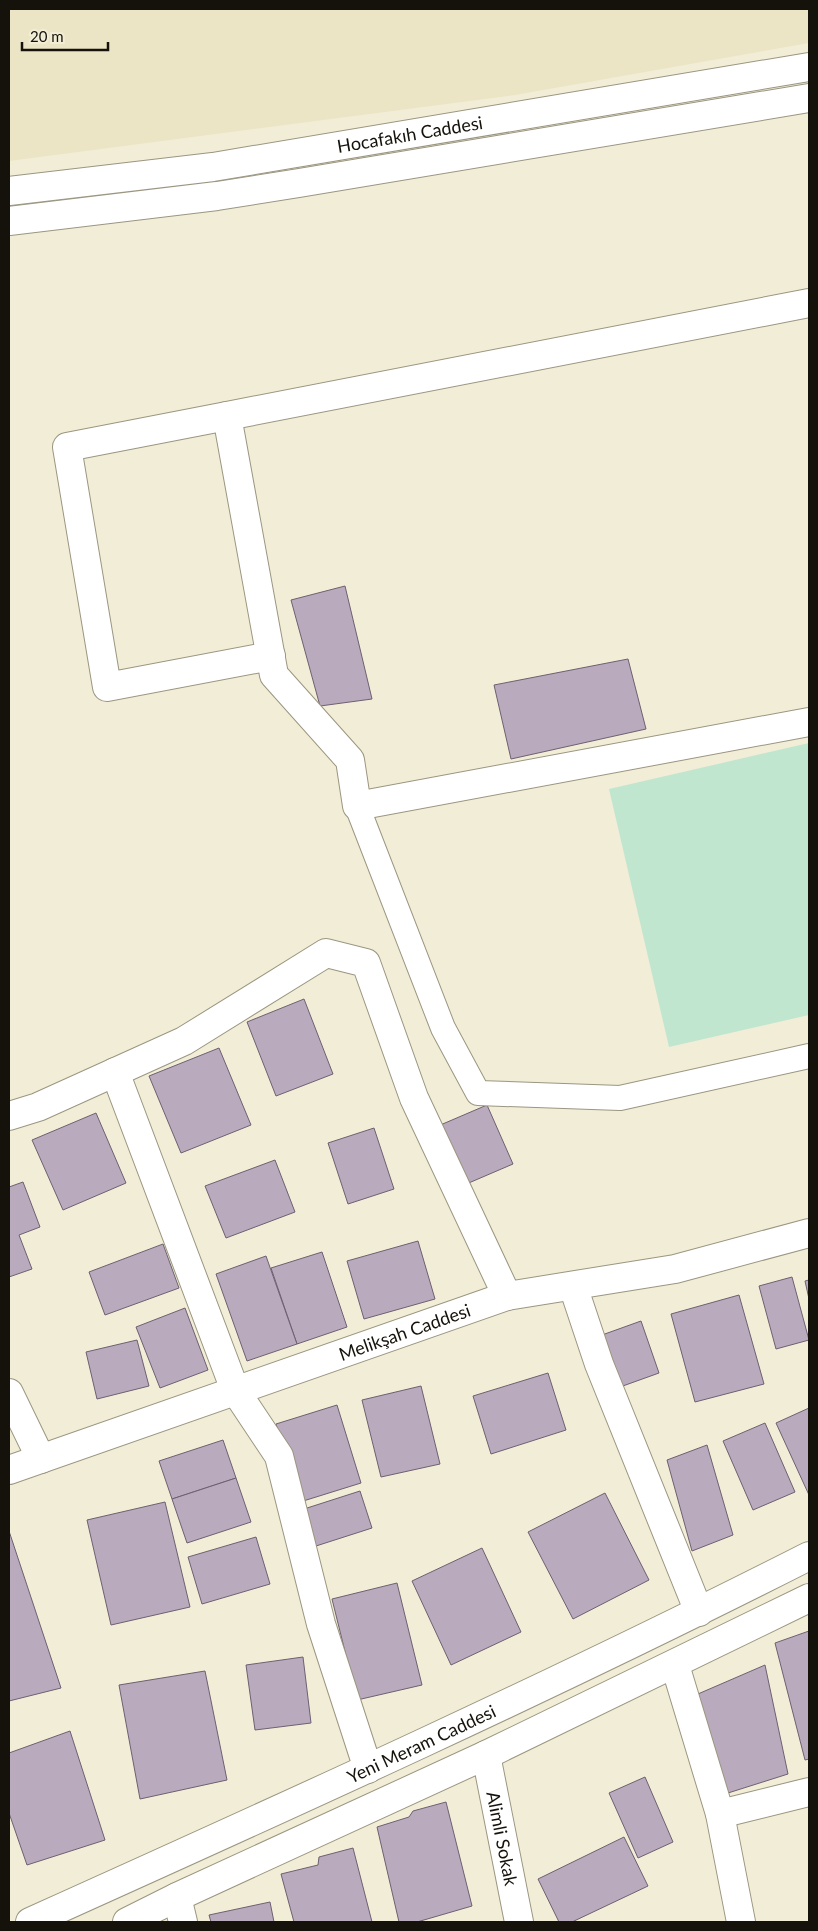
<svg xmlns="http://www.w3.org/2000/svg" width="818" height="1931" font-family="Lato,sans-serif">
<rect width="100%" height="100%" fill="#f2edd6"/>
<polygon fill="#ebe5c6" points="9,9 809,9 809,43 515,95 9,161"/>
<polygon fill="#c0e6d0" points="809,743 809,1015 669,1047 609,789"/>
<g fill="#b9aabd" stroke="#6d6071">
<polygon points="345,586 372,699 320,706 291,600"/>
<polygon points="628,659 646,729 511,759 494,685"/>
<polygon points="304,999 333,1074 276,1096 247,1022"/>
<polygon points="219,1048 251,1125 181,1153 149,1076"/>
<polygon points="487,1105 513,1164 464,1185 438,1126"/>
<polygon points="96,1113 126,1183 63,1210 32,1140"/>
<polygon points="374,1128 394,1189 348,1204 328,1143"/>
<polygon points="275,1160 295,1212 226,1238 205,1186"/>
<polygon points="23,1182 40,1227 19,1235 32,1269 9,1277 9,1187"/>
<polygon points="418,1241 435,1299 364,1319 347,1261"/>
<polygon points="163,1244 179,1288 105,1315 89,1272"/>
<polygon points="322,1252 347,1327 297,1344 271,1268"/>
<polygon points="266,1256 297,1344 247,1361 216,1274"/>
<polygon points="792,1277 809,1340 776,1349 759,1286"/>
<polygon points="809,1280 809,1299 805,1281"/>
<polygon points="739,1295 764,1384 695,1402 671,1314"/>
<polygon points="185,1308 208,1370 160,1388 136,1327"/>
<polygon points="641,1321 659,1373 620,1387 602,1335"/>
<polygon points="137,1340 149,1386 97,1399 86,1352"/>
<polygon points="548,1373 566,1430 491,1454 473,1396"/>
<polygon points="421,1386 440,1464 381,1477 362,1400"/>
<polygon points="337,1405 361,1483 300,1502 276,1424"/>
<polygon points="809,1408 809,1495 776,1423"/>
<polygon points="765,1423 795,1492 753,1510 723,1441"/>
<polygon points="223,1440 236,1478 172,1499 159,1461"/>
<polygon points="707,1445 733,1535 692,1551 667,1460"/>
<polygon points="236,1478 251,1522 187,1543 172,1499"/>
<polygon points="360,1491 372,1528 316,1546 304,1509"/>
<polygon points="605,1493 649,1580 573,1619 528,1532"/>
<polygon points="165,1502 190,1607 111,1625 87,1520"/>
<polygon points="9,1531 61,1688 9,1701"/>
<polygon points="256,1537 270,1584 202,1604 188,1557"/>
<polygon points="482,1548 521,1632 451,1665 412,1581"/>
<polygon points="397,1583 422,1685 357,1700 332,1599"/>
<polygon points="809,1631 809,1759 805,1760 775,1643"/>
<polygon points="303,1657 311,1723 255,1730 246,1665"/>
<polygon points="765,1665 788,1774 728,1793 691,1697"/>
<polygon points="205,1671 227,1780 140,1799 119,1685"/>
<polygon points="70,1731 105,1840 27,1865 9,1813 9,1753"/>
<polygon points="645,1777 673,1842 638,1858 609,1793"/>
<polygon points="446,1802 472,1906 417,1922 399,1922 377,1827 409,1817 413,1811"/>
<polygon points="624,1837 648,1886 572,1922 559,1922 538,1879"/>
<polygon points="353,1848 372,1922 294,1922 281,1874 318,1865 319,1857"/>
<polygon points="270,1902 274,1922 211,1922 209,1915"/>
</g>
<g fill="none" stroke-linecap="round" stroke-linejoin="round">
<defs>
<polyline id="pedestrian" points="357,806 443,1028 478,1093 620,1098 809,1056"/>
<g id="minor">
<polyline points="809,303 227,416 274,675 350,760 357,806 809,722"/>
<polyline points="227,416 67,447 107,687 271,656"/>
<polyline points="115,1072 235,1390 279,1456 321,1624 368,1769"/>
<polyline points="9,1116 38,1107 184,1041 326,953 366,963 414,1098 507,1296"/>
<polyline points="573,1286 599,1364 699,1612"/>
<polyline points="9,1393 41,1459"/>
<polyline points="675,1665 720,1814 741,1922"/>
<path id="s1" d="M 486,1755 L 519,1922"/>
<polyline points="720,1814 809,1792"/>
<polyline points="177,1897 183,1922"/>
</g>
<g id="tertiary">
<path id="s2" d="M 9,191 L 213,167 L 809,67"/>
<polyline points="9,221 217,196 299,183 809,98"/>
<path id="s3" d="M 9,1470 L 507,1296 L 675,1269 L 809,1233"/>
</g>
<g id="secondary">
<path id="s4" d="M 30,1922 C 292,1804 553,1686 809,1556"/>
<polyline points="127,1922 177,1897 486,1755 809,1598"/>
</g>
</defs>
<use href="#pedestrian" stroke="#9b9681" stroke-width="26"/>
<use href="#minor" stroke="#9b9681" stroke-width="30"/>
<use href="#tertiary" stroke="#9b9681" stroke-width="30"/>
<use href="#secondary" stroke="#9b9681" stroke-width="30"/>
<use href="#pedestrian" stroke="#fff" stroke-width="24"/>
<use href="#minor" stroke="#fff" stroke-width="28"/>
<use href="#tertiary" stroke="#fff" stroke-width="28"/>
<use href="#secondary" stroke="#fff" stroke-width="28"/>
</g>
<g text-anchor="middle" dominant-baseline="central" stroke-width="4" stroke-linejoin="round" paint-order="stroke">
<g font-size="18" fill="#14120a" stroke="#f2edd6">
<text stroke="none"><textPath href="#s2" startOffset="405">Hocafakıh Caddesi</textPath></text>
<text stroke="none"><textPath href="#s3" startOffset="419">Melikşah Caddesi</textPath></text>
<text stroke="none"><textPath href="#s4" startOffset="430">Yeni Meram Caddesi</textPath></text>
<text stroke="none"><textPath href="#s1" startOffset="85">Alimli Sokak</textPath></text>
</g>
</g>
<rect width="818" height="1931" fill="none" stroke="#14120a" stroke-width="20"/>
<path d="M22 42v8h86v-8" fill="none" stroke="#14120a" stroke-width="2.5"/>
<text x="30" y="42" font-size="15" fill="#14120a" stroke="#f2edd6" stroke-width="4" paint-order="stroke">20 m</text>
</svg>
